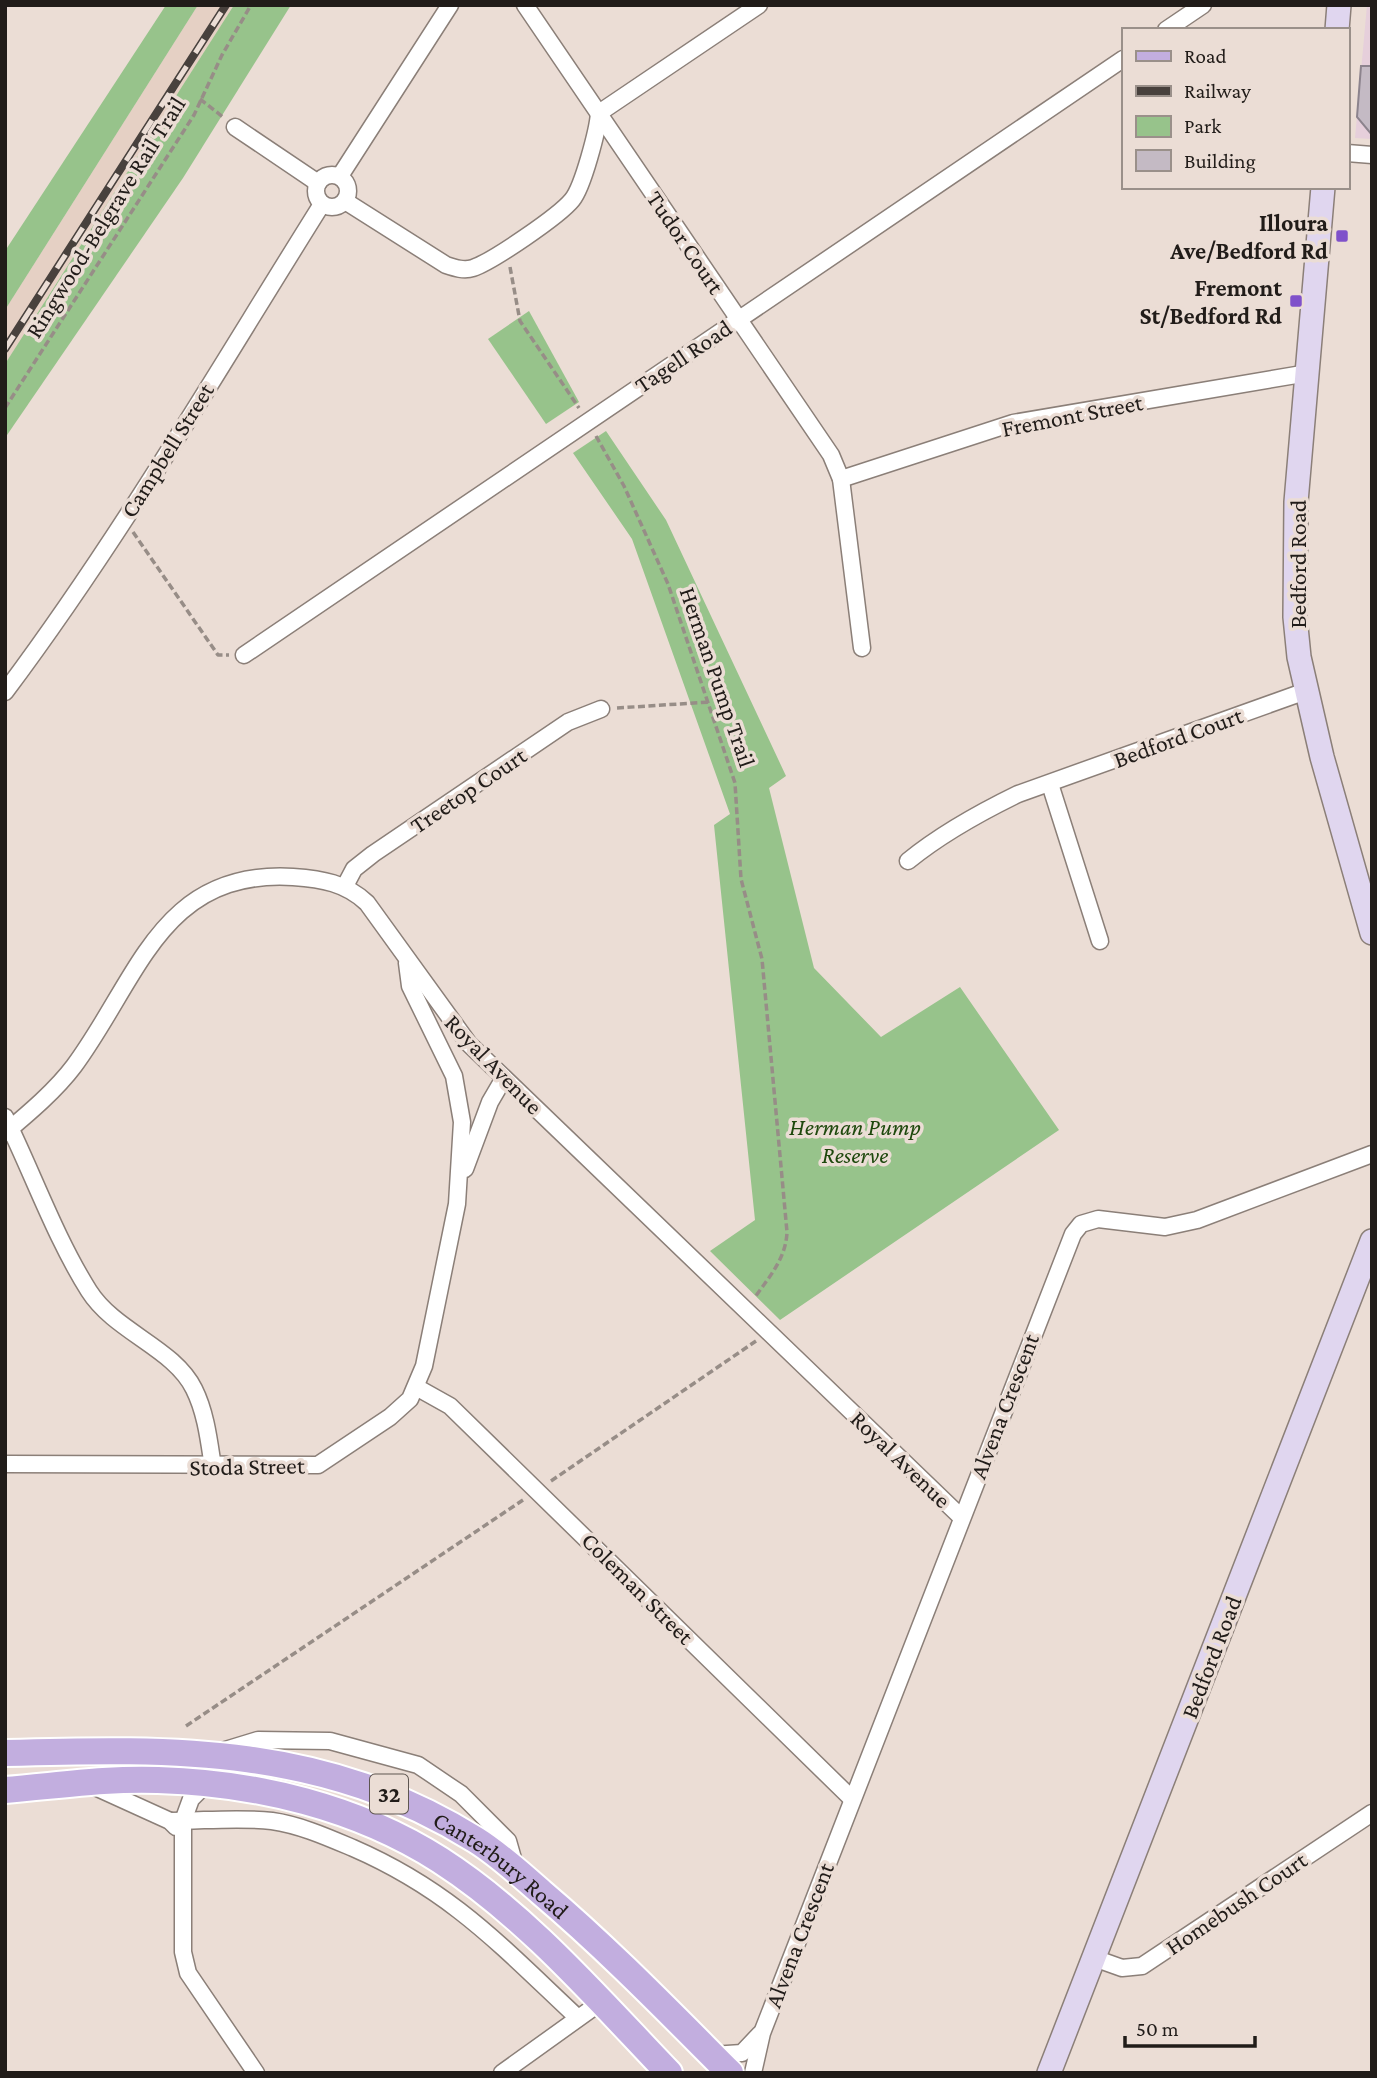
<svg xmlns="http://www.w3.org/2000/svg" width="1377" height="2078" font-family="'Crimson Pro',serif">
<rect width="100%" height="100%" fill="#ebddd5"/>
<polygon fill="#e6cfdb" points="1367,5 1372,5 1372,139 1355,138"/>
<polygon fill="#e5d0c4" points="198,5 234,5 5,364 5,310"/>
<g fill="#97c38b">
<polygon points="166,5 198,5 5,310 5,251"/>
<polygon points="234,5 291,5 183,178 5,438 5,364"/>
<polygon points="529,311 579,402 546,424 488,339"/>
<polygon points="606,431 666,520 786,776 769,788 814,968 881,1037 960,987 1059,1130 780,1320 710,1251 755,1220 714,825 730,814 632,539 573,453"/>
</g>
<polygon fill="#c4bac4" stroke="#8c838d" stroke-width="2" points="1361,66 1372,66 1372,135 1357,117"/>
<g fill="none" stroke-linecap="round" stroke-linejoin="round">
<defs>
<g id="street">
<polyline points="525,5 831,455 841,479 862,648"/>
<polyline points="1166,30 1203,5"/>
<polyline points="235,127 318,183"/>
<polyline points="1347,153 1372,155"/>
<circle cx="332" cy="191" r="16"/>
<polyline points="340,176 450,5"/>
<path d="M 345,201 L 446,265 C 455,268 464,271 473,268 C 493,261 559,216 572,200 C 583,187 598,129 599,113 L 759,5"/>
<polyline points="841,479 1013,423 1308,373"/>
<polyline points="244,655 1123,59"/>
<path d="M 5,692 C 121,537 219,368 322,204"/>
<polyline points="1050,784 1100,941"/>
<path d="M 908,861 C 941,834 979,813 1018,794 L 1306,691"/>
<polyline points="345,886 354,869 373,854 568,722 601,709"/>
<path d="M 5,1117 C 33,1174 55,1237 89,1291 C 115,1332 174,1348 194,1389 C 206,1413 209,1441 213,1467"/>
<path d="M 5,1133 C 29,1113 56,1090 74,1066 C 139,978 161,869 293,877 C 322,879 346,883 367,903 L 469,1044 L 961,1517"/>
<polyline points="465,1169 490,1102 504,1078"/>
<polyline points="416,1387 450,1406 852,1799"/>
<polyline points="5,1464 318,1465 390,1417 410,1399 424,1366 457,1204 462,1122 454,1076 410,986 407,963"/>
<polyline points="222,1751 258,1740 330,1741 418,1765 461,1794 508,1841 516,1869"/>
<polyline points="207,1783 191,1799 183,1821 183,1952 188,1973 256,2073"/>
<polyline points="93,1786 170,1821 176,1827"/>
<path d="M 170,1821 C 204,1821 238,1817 272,1821 C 300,1825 327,1837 353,1848 C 452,1891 502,1947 578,2018"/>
<polyline points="1094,1958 1122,1968 1142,1966 1372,1813"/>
<polyline points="712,2055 742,2053 760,2034"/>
<polyline points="502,2073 601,2002"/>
<polyline points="753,2073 762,2033 1073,1234 1081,1224 1098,1219 1165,1227 1197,1220 1372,1154"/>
</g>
<g id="secondary">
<polyline points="1337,30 1339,5"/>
<polyline points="1323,187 1296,502 1295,617 1299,657 1322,757 1372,933"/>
<polyline points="1049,2073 1372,1241"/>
</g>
<g id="primary">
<path id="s1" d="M 5,1753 C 177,1748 325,1746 476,1840 C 500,1855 521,1875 542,1893 C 608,1949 669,2012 730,2073"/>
<path d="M 5,1790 C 56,1786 107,1778 158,1780 C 257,1783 357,1807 440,1860 C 527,1916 598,1999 669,2073"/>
</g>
</defs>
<use href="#street" stroke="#8b7f78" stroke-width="19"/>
<use href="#secondary" stroke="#8b7f78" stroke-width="26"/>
<use href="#primary" stroke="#fff" stroke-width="30"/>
<g stroke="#978d87" stroke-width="3.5" stroke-dasharray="7 3.5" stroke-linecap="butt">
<polyline points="200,99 223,117"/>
<polyline points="510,267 520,321 579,408"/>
<polyline points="5,408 194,115 222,55 251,5"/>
<path d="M 596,436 L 624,486 L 668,584 L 735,783 L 741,879 L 762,959 L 787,1232 C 786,1258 770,1276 755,1297"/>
<polyline points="133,532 218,655 229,655"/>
<polyline points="617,708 710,702"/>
<polyline points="551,1481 756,1341"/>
<polyline points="186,1726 523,1500"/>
</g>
<use href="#street" stroke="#fff" stroke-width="16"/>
<use href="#secondary" stroke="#e0d6ef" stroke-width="23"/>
<use href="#primary" stroke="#c2aedf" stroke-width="26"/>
<defs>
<polyline id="rail" points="5,349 226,5"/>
</defs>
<use href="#rail" stroke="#48413d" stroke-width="8"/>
<use href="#rail" stroke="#ebddd5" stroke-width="5" stroke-dasharray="16" stroke-linecap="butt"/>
</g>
<g fill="#7f51ca" stroke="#ebddd5" stroke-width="2.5">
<rect x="1335" y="229" width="14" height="14" rx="3.5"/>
<rect x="1289" y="294" width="14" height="14" rx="3.5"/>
</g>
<g text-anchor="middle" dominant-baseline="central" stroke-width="7" stroke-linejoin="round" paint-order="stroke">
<rect fill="#ebddd5" stroke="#5e5651" stroke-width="2" x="370" y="1774.5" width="38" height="39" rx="5"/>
<g font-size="23" font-weight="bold" fill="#211c19">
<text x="389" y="1794">32</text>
</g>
<g font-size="24" fill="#211c19" stroke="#ebddd5">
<text transform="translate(105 217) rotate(-58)">Ringwood-Belgrave Rail Trail</text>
<text transform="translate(686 242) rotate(56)">Tudor Court</text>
<text transform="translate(683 356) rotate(-34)">Tagell Road</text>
<text transform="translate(1072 415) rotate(-11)">Fremont Street</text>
<text transform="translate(167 450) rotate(-58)">Campbell Street</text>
<text transform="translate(1297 564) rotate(-90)">Bedford Road</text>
<text transform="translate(718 677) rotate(71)">Herman Pump Trail</text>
<text transform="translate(1178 737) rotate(-20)">Bedford Court</text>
<text transform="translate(468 790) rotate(-34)">Treetop Court</text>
<text transform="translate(494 1064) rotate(46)">Royal Avenue</text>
<text transform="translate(1004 1406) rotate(-69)">Alvena Crescent</text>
<text transform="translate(901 1459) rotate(44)">Royal Avenue</text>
<text transform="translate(247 1466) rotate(-1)">Stoda Street</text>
<text transform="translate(638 1588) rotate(45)">Coleman Street</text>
<text transform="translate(1211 1657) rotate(-69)">Bedford Road</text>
<text stroke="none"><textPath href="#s1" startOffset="522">Canterbury Road</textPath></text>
<text transform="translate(1236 1903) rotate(-34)">Homebush Court</text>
<text transform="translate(799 1935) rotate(-69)">Alvena Crescent</text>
</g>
<g font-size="24" font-weight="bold" fill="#211c19" stroke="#ebddd5" text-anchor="end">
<text x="1328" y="222">Illoura<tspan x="1328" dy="28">Ave/Bedford Rd</tspan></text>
<text x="1282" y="287">Fremont<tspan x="1282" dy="28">St/Bedford Rd</tspan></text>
</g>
<g font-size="24" font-style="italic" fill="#1d480c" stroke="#ebddd5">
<text x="855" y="1126">Herman Pump<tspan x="855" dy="28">Reserve</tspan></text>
</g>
</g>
<rect width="1377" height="2078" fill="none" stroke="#211c19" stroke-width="14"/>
<rect x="1122" y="28" width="228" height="161" fill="#ebddd5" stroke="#9a908a" stroke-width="2"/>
<rect x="1136" y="51" width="35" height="10" fill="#c2aedf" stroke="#9a908a" stroke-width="2"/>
<text x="1184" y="63" font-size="21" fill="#211c19">Road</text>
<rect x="1136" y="86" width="35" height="10" fill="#48413d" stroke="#9a908a" stroke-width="2"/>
<text x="1184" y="98" font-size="21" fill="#211c19">Railway</text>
<rect x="1136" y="116" width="35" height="21" fill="#97c38b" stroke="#9a908a" stroke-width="2"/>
<text x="1184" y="133" font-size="21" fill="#211c19">Park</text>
<rect x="1136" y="150" width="35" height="21" fill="#c4bac4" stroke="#9a908a" stroke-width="2"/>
<text x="1184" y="168" font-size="21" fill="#211c19">Building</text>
<path d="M1125 2036v10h130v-10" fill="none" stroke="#211c19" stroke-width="3.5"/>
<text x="1136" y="2036" font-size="21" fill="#211c19" stroke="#ebddd5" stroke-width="5" paint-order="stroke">50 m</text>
</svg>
